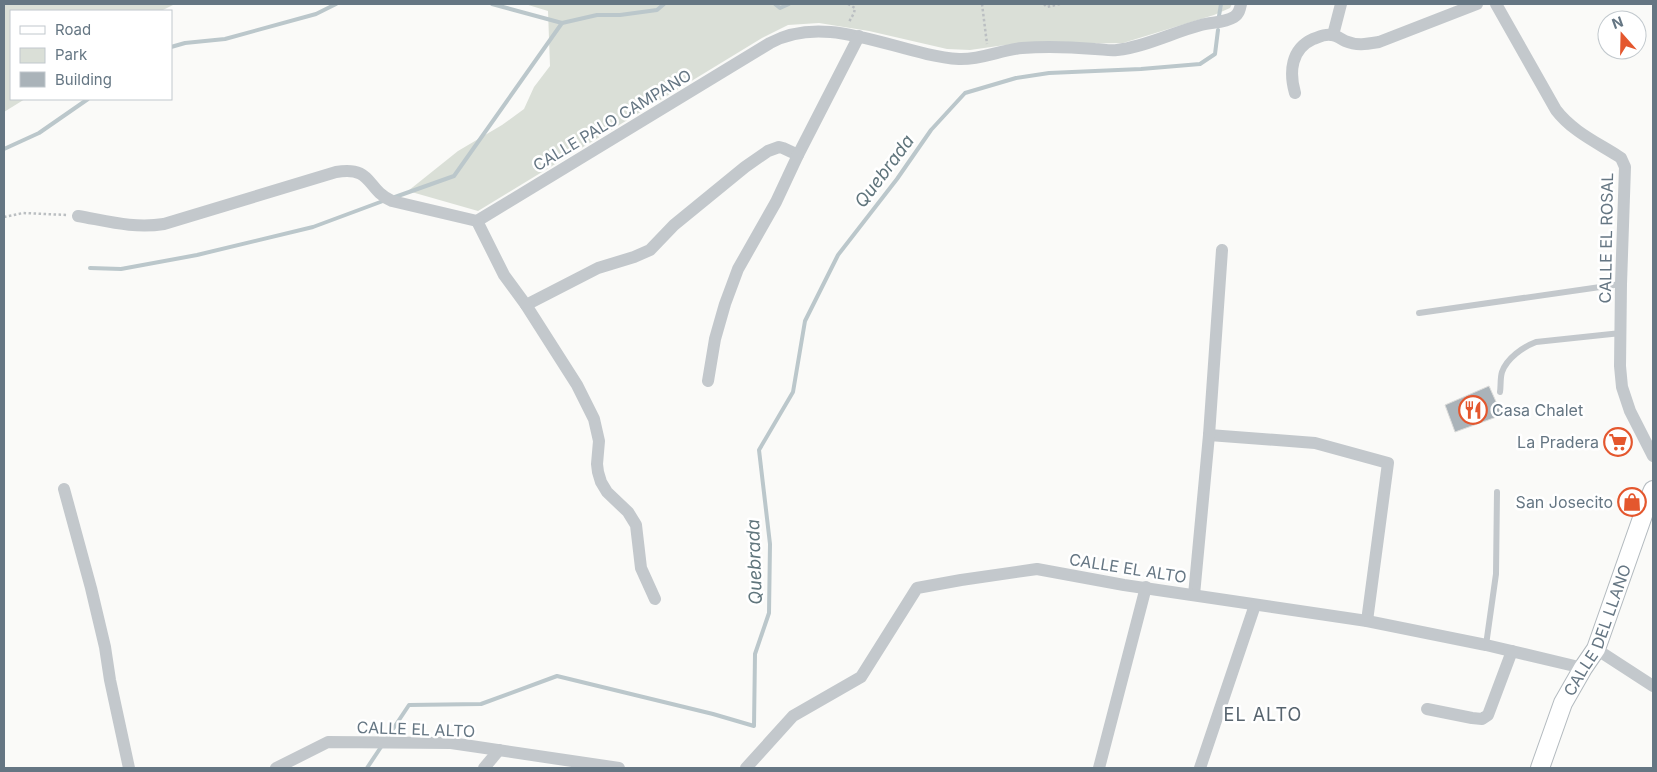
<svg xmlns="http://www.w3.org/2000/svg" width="1657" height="772" font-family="Inter,sans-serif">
<rect width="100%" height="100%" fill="#fafaf8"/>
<g fill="#dadfd7">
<polygon points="4,4 175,4 161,11 11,11 11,99 25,99 4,112"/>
<polygon points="525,4 1232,4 1230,8 1214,15 1123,43 1005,45 970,50 947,49 869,31 819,23 788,25 762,38 478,211 408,191 458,151 502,125 524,109 534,87 550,66 548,11"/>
</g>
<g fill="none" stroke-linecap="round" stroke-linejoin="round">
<g stroke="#bbc7cb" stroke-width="4">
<polyline points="492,4 562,23 597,15 620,15 657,10 664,4"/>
<polyline points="775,4 780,8 789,4"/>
<polyline points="1219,16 1221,4"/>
<polyline points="171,47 185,43 225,39 316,14 336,4"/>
<polyline points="4,149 39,133 88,99"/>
<polyline points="395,197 454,176 562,23"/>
<polyline points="90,268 121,269 197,255 313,227 383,201"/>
<polyline points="387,738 409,705 481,704 557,676 713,714 754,726 755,654 769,613 770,544 759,450 793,392 805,321 838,255 897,179 931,130 965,93 1016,78 1049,73 1141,69 1200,64 1215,54 1218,30"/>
<polyline points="367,768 381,747"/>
</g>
</g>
<polygon fill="#aab3b9" stroke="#dcdcda" points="1489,386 1502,415 1455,432 1445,405"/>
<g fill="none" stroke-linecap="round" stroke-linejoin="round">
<defs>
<g id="secondary">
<path id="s1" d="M 1540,768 L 1563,703 L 1583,668 L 1596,649 L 1647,504 L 1653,490"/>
</g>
</defs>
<use href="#secondary" stroke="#b3babf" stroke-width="20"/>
<g stroke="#bbbfc2" stroke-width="2.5" stroke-dasharray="2.5 2.5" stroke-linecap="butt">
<polyline points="848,4 855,8 854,13 849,22"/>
<polyline points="982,4 987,44"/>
<polyline points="1044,4 1047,7 1060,4"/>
<polyline points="4,217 23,213 67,215"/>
</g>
<g stroke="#c3c8cc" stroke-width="6">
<polyline points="1419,313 1621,284"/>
<path d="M 1500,392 C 1501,386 1500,378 1502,372 C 1507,358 1523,347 1536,342 L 1621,333"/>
<polyline points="1486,645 1496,574 1497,492"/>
</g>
<g stroke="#c3c8cc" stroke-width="12">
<path d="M 1496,4 L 1556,110 C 1572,131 1596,142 1618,156 L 1621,158 L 1625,167 L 1621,284 L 1620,366 L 1622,387 L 1630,411 L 1653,456"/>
<polyline points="1333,35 1341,4"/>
<path d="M 1295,93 C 1289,72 1291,49 1313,39 C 1319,37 1324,34 1331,35 C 1336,35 1341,39 1345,41 C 1357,46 1367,44 1379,42 L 1477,4"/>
<path d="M 78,216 C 107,221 134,229 164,224 L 336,172 C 374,166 365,189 392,201 L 477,221 L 770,43 C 828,11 898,55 959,59 C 980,60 1001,50 1022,48 C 1046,46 1071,47 1095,49 C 1102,49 1109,51 1117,50 C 1145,47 1174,32 1201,25 C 1212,22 1224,23 1234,17 C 1239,14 1240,9 1241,4"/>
<polyline points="477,221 504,275 526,305 598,268 634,257 650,250 674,225 745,167 768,151 779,147 783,148 798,155"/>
<polyline points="526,305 577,385 594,419 599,441 597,464 598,472 601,482 607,492 628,512 636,525 641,568 655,599"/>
<polyline points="708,381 715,339 725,304 738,269 776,202 798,155 859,36"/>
<polyline points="1209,435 1315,443 1388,463 1367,621"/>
<polyline points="64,489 91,588 105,647 110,680 129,768"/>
<polyline points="1194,595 1209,435 1222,250"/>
<polyline points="1596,649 1653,686"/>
<polyline points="1427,709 1472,718 1482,719 1488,715 1512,651"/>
<polyline points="276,768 328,742 451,743 619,768"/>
<polyline points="484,768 499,750"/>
<polyline points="746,768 793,716 861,677 917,588 961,580 1037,569 1124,585 1367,621 1486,645 1583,668"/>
<polyline points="1099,768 1146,587"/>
<polyline points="1200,768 1255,605"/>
</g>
<use href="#secondary" stroke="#fff" stroke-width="18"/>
</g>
<defs>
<symbol id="restaurant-ring" viewBox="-11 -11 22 22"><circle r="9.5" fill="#fff" stroke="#e4572e" stroke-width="1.5"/><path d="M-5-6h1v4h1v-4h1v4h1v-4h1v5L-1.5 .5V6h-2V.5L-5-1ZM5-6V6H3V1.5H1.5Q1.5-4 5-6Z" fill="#e4572e"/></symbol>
<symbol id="supermarket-ring" viewBox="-11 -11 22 22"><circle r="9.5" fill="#fff" stroke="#e4572e" stroke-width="1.5"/><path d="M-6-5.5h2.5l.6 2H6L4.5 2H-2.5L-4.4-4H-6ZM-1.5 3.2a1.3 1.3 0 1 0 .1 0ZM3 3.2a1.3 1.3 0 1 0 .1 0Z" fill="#e4572e"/></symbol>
<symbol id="shop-ring" viewBox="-11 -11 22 22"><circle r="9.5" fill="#fff" stroke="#e4572e" stroke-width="1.5"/><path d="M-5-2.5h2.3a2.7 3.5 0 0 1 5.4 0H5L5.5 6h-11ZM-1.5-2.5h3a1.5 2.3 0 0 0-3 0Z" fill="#e4572e"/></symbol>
</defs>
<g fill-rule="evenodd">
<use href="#restaurant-ring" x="1457" y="394" width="32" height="32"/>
<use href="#supermarket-ring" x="1602" y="426" width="32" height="32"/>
<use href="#shop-ring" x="1616" y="486" width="32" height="32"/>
</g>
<g text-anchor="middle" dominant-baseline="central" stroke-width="5" stroke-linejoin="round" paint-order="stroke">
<g font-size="16" fill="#657683" stroke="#fff">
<text transform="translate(612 120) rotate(-31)">CALLE PALO CAMPANO</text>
<text transform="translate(1606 238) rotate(-89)">CALLE EL ROSAL</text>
<text transform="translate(1128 568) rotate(9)">CALLE EL ALTO</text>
<text stroke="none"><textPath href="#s1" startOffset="150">CALLE DEL LLANO</textPath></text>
<text transform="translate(416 729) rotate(2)">CALLE EL ALTO</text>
</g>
<g font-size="16" fill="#657683" stroke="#fff" text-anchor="end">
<text x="1492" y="410" text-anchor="start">Casa Chalet</text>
<text x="1599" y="442">La Pradera</text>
<text x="1613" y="502">San Josecito</text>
</g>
<g font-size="18" font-style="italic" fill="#60757c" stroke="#fff">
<text transform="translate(884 171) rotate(-53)">Quebrada</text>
<text transform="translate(754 562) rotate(-92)">Quebrada</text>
</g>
<g font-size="18" letter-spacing="1" fill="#57646e" stroke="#fff">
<text x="1263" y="714">EL ALTO</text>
</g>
</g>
<rect width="1657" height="772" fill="none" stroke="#657683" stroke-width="10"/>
<rect x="10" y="10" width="162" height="90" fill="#ffffff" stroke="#c1c8cd"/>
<rect x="20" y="26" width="25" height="8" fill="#ffffff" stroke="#c1c8cd"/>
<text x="55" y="35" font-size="15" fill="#657683">Road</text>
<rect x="20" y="48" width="25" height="15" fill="#dadfd7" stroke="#c1c8cd"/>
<text x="55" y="60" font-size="15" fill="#657683">Park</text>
<rect x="20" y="72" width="25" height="15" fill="#aab3b9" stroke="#c1c8cd"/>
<text x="55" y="85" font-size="15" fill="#657683">Building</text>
<g transform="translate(1622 35) rotate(340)"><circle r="24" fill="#ffffff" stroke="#c1c8cd"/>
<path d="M0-4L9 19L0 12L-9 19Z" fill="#e4572e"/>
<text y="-8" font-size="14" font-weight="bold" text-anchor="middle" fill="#657683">N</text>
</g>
</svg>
